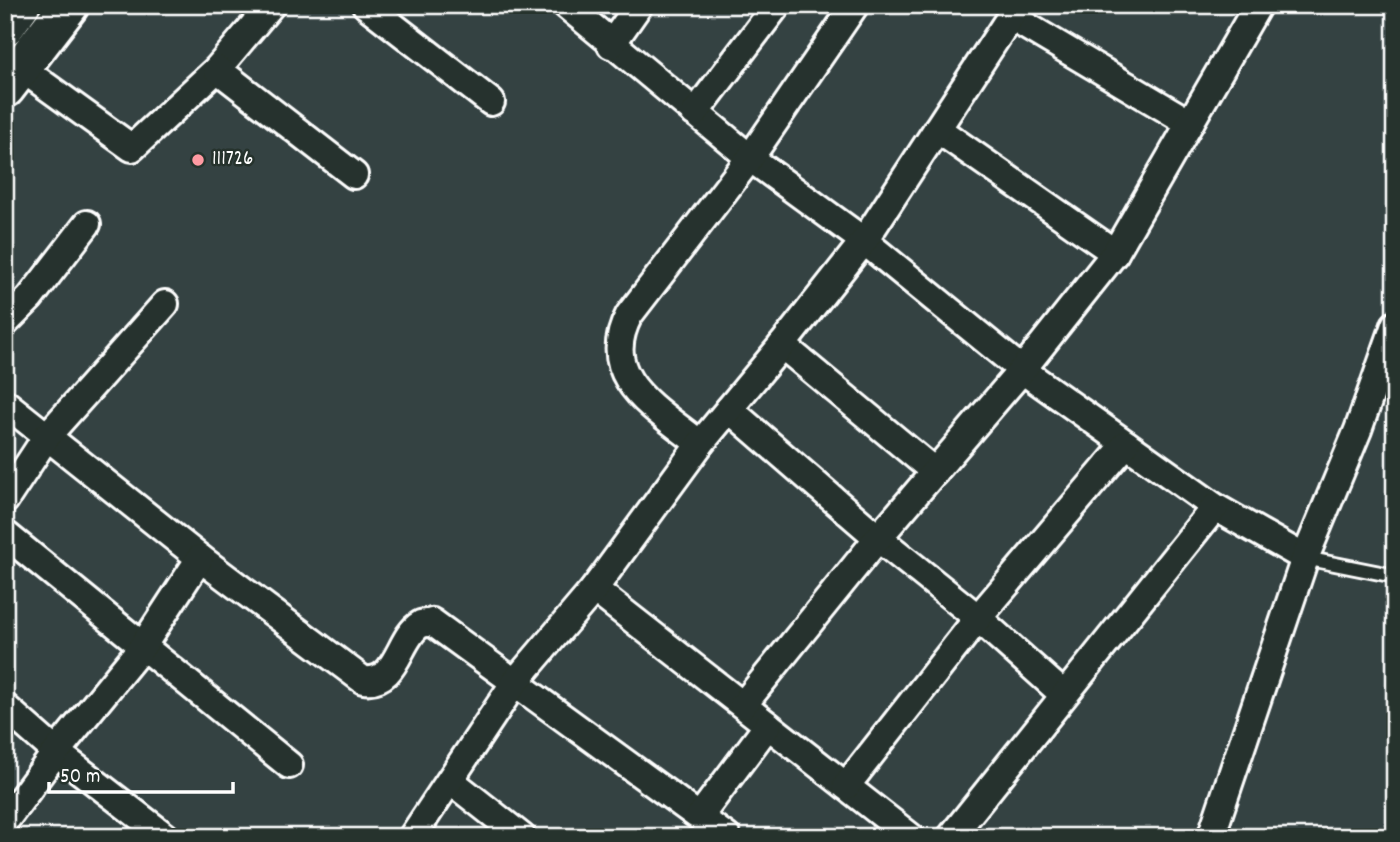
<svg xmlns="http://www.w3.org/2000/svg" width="1400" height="842" font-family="Dekko,sans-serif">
<rect width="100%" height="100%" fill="#344242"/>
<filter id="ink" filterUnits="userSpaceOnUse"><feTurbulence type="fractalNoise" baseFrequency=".0143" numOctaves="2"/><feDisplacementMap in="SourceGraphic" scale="14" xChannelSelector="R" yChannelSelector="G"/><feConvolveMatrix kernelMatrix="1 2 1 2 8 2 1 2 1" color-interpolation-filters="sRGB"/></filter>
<g filter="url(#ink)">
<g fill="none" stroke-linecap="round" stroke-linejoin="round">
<defs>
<polyline id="lane" points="1305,558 1395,576"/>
<g id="street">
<polyline points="366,5 491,102"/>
<polyline points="566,5 750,158 864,241 1022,370 1215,507 1305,558"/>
<polyline points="1011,17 1190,123"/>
<polyline points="611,45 639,5"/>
<polyline points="21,68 132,148 217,69 271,5"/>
<polyline points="217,69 354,175"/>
<polyline points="695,113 777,5"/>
<polyline points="937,129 1115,253"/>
<polyline points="5,323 30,298 87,224"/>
<polyline points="782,345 935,472"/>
<path d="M 5,403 L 200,558 L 363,680 C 398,685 398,637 421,624 C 423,623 430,623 432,622 L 727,837"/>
<polyline points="729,409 878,538 978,618 1063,694"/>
<path d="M 700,444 C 657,409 596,378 629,315 L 750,158 L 855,5"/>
<polyline points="5,500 47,436 165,304"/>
<polyline points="5,534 289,765"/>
<polyline points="594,589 911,837"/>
<polyline points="743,705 878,538 1022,370 1115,253 1258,5"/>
<polyline points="5,707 56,752 166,837"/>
<polyline points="451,781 522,837"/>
<polyline points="846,786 978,618 1126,444"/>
<polyline points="700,816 768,725"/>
<polyline points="5,821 56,752 142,647 200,558"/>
<polyline points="412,837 515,682 594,589 700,444 782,345 864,241 1018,5"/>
<polyline points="951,837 1215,507"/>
<polyline points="1211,837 1305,558 1358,430 1395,325"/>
</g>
<g id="primary">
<polyline points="5,26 20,5"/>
<polyline points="5,88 69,5"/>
</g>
</defs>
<use href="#lane" stroke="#fff" stroke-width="18"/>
<use href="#street" stroke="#fff" stroke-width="32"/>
<use href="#primary" stroke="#fff" stroke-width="44"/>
<use href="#lane" stroke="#26332d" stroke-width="12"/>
<use href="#street" stroke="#26332d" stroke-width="26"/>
<use href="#primary" stroke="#26332d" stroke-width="38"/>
</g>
</g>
<circle fill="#ff9aa2" stroke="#26332d" stroke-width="2.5" cx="198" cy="160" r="7"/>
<g text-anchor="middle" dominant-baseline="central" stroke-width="5" stroke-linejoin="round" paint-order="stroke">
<g font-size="21" fill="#fff" stroke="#26332d" text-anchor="start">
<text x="212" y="160">111726</text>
</g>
</g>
<rect width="1400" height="842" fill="none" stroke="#26332d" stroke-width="28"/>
<rect x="14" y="14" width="1372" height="814" fill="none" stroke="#fff" stroke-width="2.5" filter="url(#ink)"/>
<path d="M49 782v10h184v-10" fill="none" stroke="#ffffff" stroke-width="3.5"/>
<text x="60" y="782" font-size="21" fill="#ffffff" stroke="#26332d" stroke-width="5" paint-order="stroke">50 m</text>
</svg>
